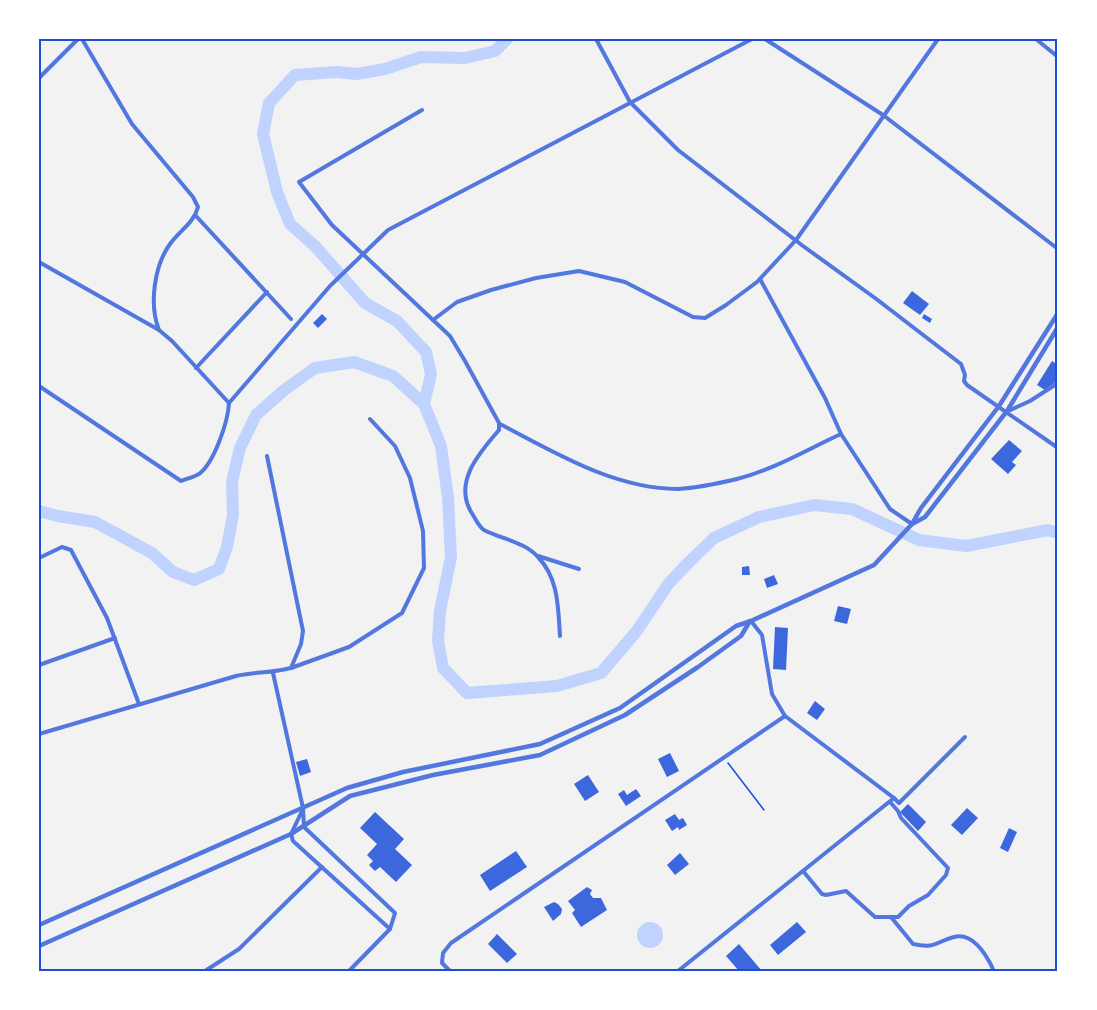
<svg xmlns="http://www.w3.org/2000/svg" width="1097" height="1010" font-family="'Golos Text',sans-serif">
<rect width="100%" height="100%" fill="#f2f2f2"/>
<circle fill="#bfd3fe" cx="650" cy="935" r="13"/>
<g fill="none" stroke-linecap="round" stroke-linejoin="round">
<g stroke="#bfd3fe" stroke-width="12">
<polyline points="424,404 431,374 426,352 397,321 365,303 315,246 290,224 277,192 263,134 269,103 295,75 337,72 357,74 385,69 421,57 465,58 495,51 507,39"/>
<polyline points="39,511 58,516 95,522 152,553 173,572 194,580 219,569 227,547 233,515 232,482 240,448 256,415 283,391 315,368 354,362 393,376 424,404 441,446 448,498 451,557 440,611 438,641 443,668 467,693 557,686 601,673 636,632 669,583 690,561 714,538 759,517 814,505 852,509 919,540 966,546 1048,530 1058,533"/>
</g>
</g>
<g fill="#3d67dc">
<polygon points="912,291 929,304 920,315 903,303"/>
<polygon points="322,314 327,319 318,328 313,323"/>
<polygon points="924,314 932,319 930,323 922,318"/>
<polygon points="1052,361 1058,365 1058,380 1045,390 1037,385"/>
<polygon points="1009,440 1022,451 1012,462 1016,465 1008,474 991,459"/>
<polygon points="749,566 750,575 742,575 742,567"/>
<polygon points="774,575 778,584 767,588 764,579"/>
<polygon points="838,606 851,609 847,624 834,621"/>
<polygon points="775,627 788,628 786,670 773,669"/>
<polygon points="815,701 825,709 817,720 807,713"/>
<polygon points="670,753 679,771 667,777 658,759"/>
<polygon points="307,759 311,772 300,776 296,762"/>
<polygon points="588,775 599,792 585,801 574,784"/>
<polygon points="636,789 641,796 626,806 618,794 624,790 627,795"/>
<polygon points="908,804 926,822 918,831 900,812"/>
<polygon points="967,808 978,818 962,835 951,825"/>
<polygon points="375,812 404,839 395,849 412,865 396,882 380,867 375,871 369,865 373,861 367,855 377,844 360,828"/>
<polygon points="675,814 679,820 683,818 687,825 679,830 678,827 672,831 665,820"/>
<polygon points="1009,828 1017,832 1008,852 1000,848"/>
<polygon points="516,851 527,867 490,891 480,875"/>
<polygon points="680,853 689,864 675,875 667,865"/>
<polygon points="587,887 592,890 590,894 593,898 601,898 607,910 581,927 572,913 575,910 568,901"/>
<polygon points="554,902 558,904 562,909 561,914 553,921 544,907"/>
<polygon points="797,922 806,932 778,955 770,945"/>
<polygon points="497,934 517,954 507,963 488,944"/>
<polygon points="739,944 762,971 739,971 726,956"/>
</g>
<g fill="none" stroke-linecap="round" stroke-linejoin="round">
<polyline stroke="#1d4ed8" stroke-width="1.5" points="728,763 764,810"/>
<g stroke="#5277de" stroke-width="4">
<path d="M 82,39 L 132,124 L 193,197 L 198,207 C 194,223 179,231 170,244 C 154,266 149,305 159,330"/>
<polyline points="596,39 630,102 678,150 803,246 875,298 961,364 965,375 964,381 967,385 1058,448"/>
<polyline points="765,39 883,115 1058,249"/>
<polyline points="1036,39 1058,57"/>
<polyline points="39,78 78,39"/>
<path d="M 422,110 L 299,182 L 332,225 L 450,336 L 465,361 L 499,423 L 499,430 C 478,454 452,484 473,515 C 476,520 479,527 484,530 C 501,539 525,542 538,557 C 559,579 558,608 560,636"/>
<polyline points="196,216 291,319"/>
<polyline points="39,262 159,330 172,341 229,403"/>
<polyline points="760,279 825,398 841,434 890,509 912,524"/>
<polyline points="433,320 457,302 491,290 536,278 579,271 625,282 693,317 705,318 726,305 757,282 796,240 938,39"/>
<polyline points="196,368 267,292"/>
<path d="M 39,386 L 181,481 C 186,479 194,477 199,474 C 214,463 228,422 229,403"/>
<polyline points="229,403 330,286 388,230 752,39"/>
<polyline points="1008,411 1030,401 1058,383"/>
<path d="M 500,424 C 554,452 614,489 678,489 C 695,488 720,483 737,479 C 773,470 808,449 841,434"/>
<polyline points="267,456 303,631 301,644 291,668 349,647 402,613 424,568 423,531 410,478 395,446 370,419"/>
<polyline points="538,556 579,569"/>
<polyline points="39,558 62,547 71,550 107,618 139,704"/>
<polyline points="751,621 762,635 772,694 785,716 894,798"/>
<polyline points="39,665 115,638"/>
<polyline points="273,673 303,808 304,827 395,913 390,929 349,971"/>
<path d="M 39,734 L 236,676 C 254,672 272,673 291,668"/>
<polyline points="890,802 898,811 901,818 948,868 946,875 928,895 909,906 898,917 891,917"/>
<polyline points="303,809 291,834 293,841 390,929"/>
<path d="M 803,871 L 822,894 L 826,895 L 846,891 L 875,917 L 891,917 L 913,944 C 936,949 935,942 954,937 C 974,932 987,956 994,971"/>
<polyline points="205,971 239,949 322,867"/>
<polyline points="450,971 442,963 443,953 451,943 785,716"/>
<polyline points="678,971 894,798 899,803 965,737"/>
</g>
<g stroke="#5277de" stroke-width="4.5">
<polyline points="912,524 925,517 1007,411 1058,327"/>
<polyline points="39,925 347,788 403,772 540,744 620,708 736,626 751,621 874,565 912,524 921,508 999,406 1058,313"/>
<polyline points="39,946 291,834 350,796 433,775 540,755 625,715 698,667 741,636 750,621"/>
</g>
</g>
<rect width="1097" height="1010" fill="none" stroke="#ffffff" stroke-width="81"/>
<rect x="40" y="40" width="1016" height="930" fill="none" stroke="#1d4ed8" stroke-width="2"/>
</svg>
